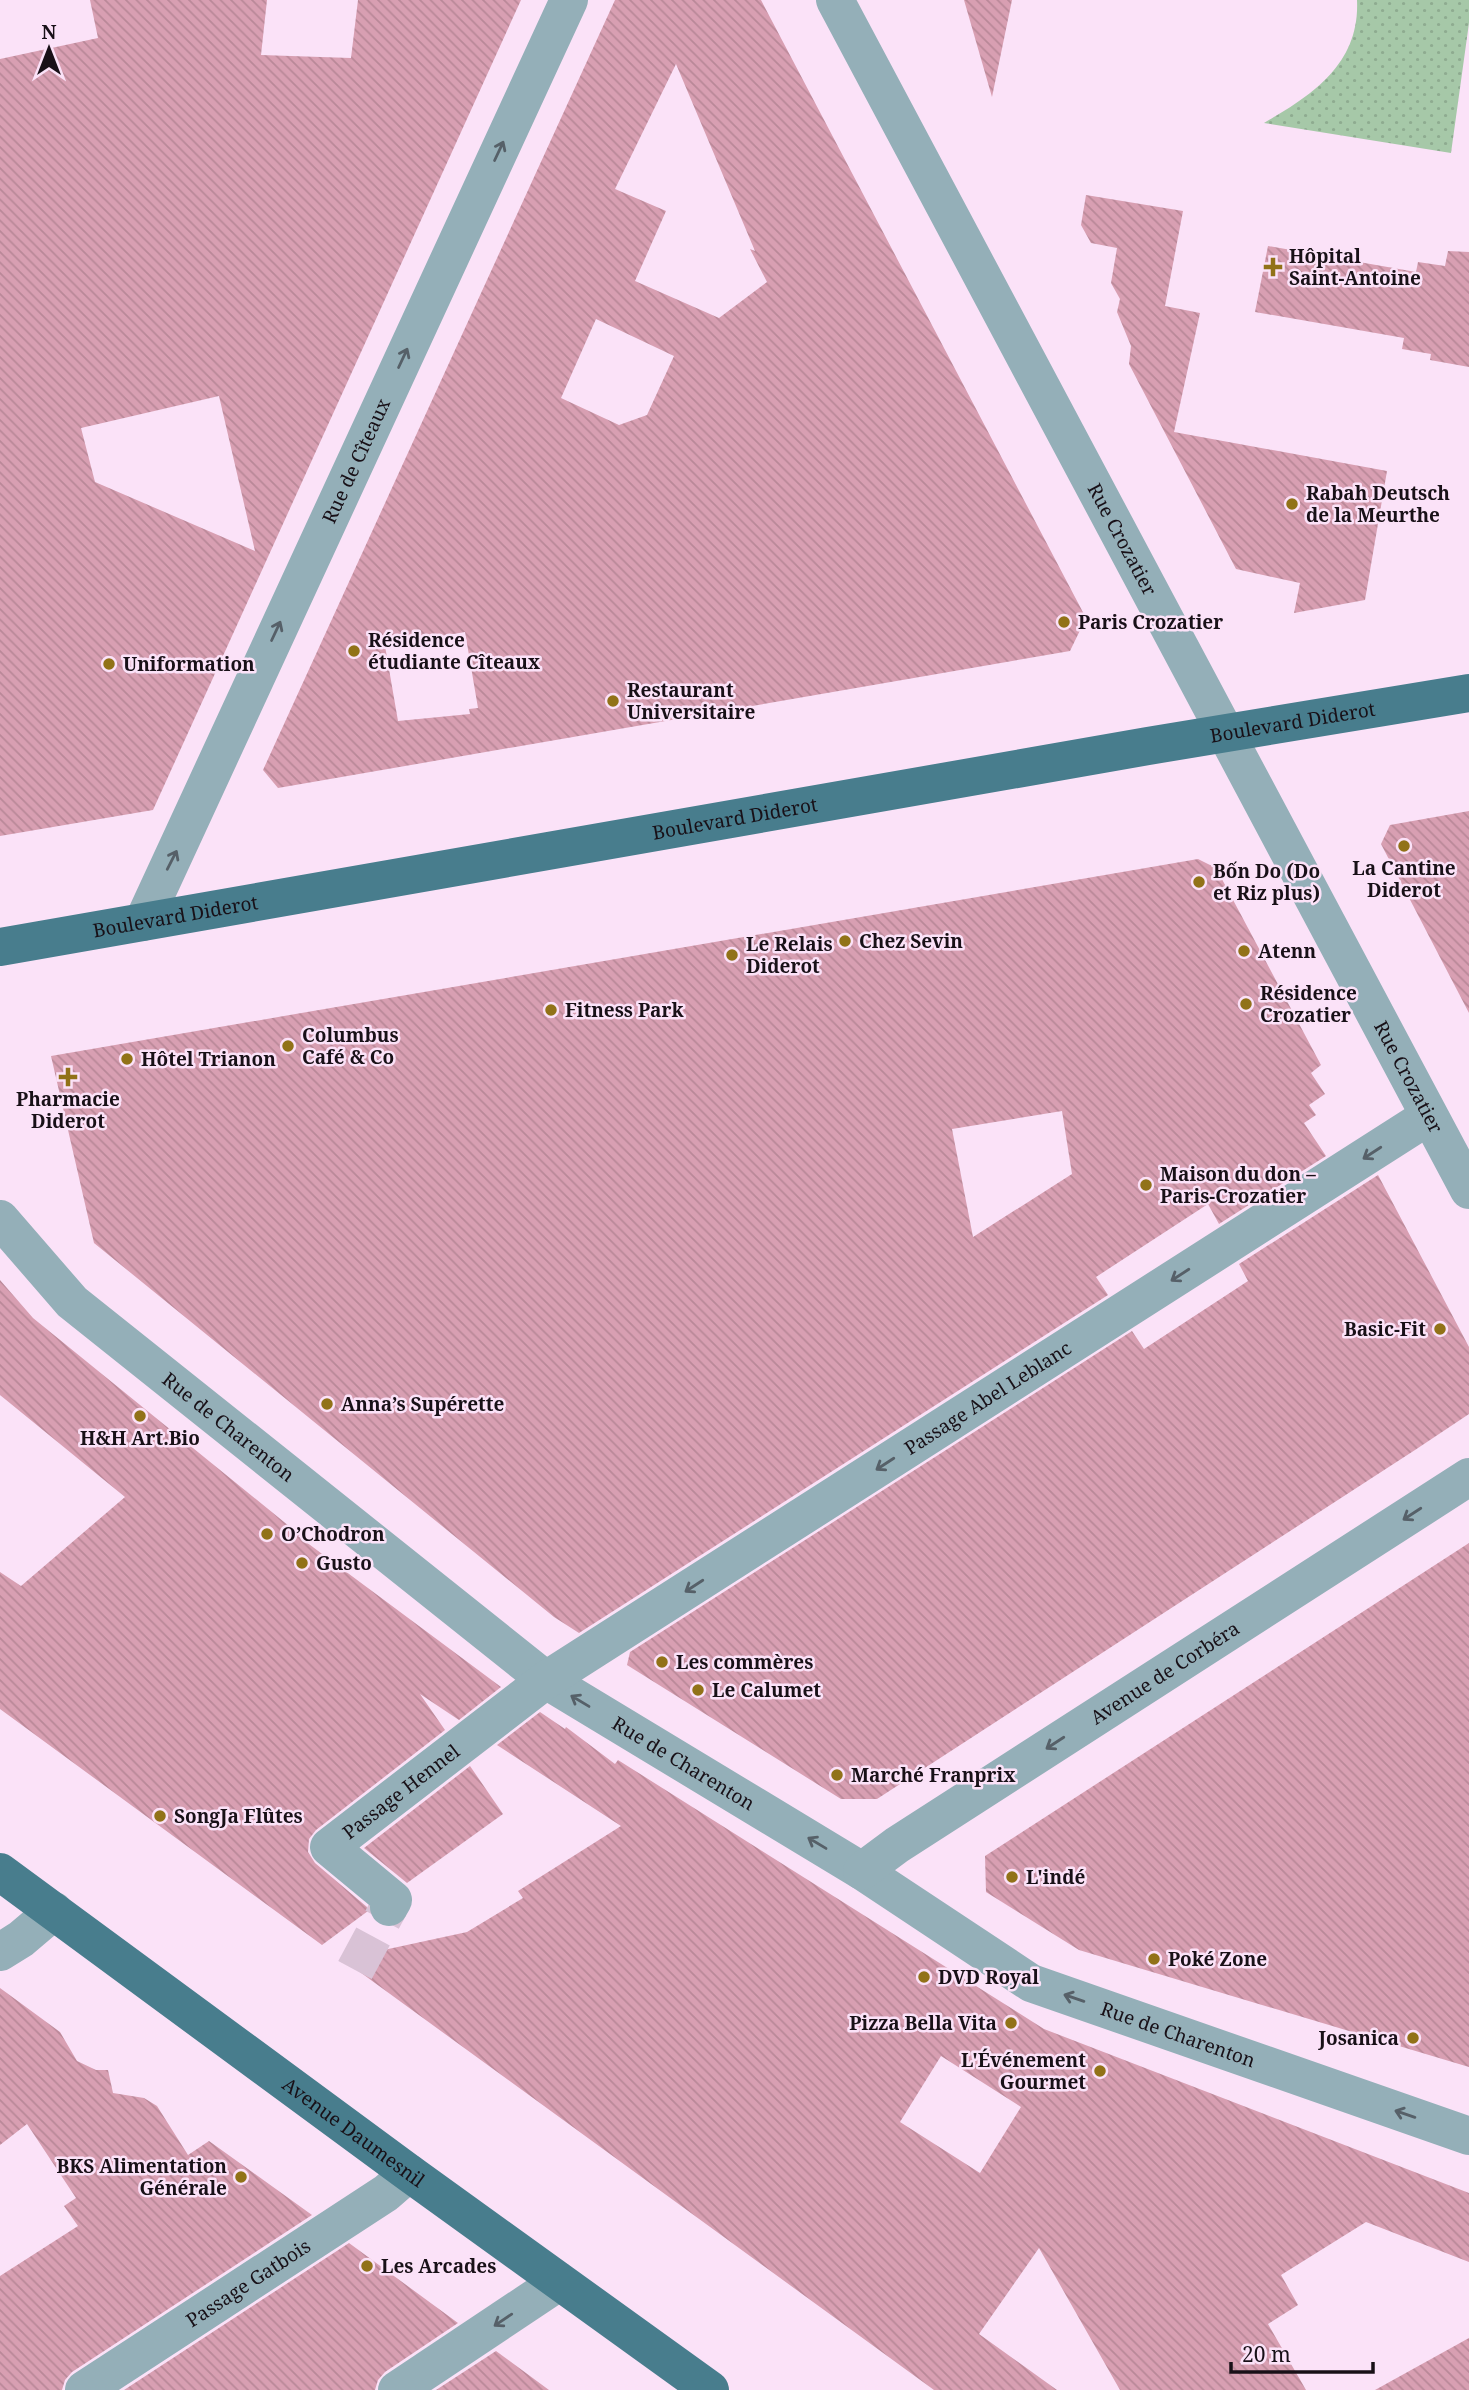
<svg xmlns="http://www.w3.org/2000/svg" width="1469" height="2390" font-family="'Noto Serif',serif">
<defs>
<pattern id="green-dots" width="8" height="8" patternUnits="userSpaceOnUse" patternTransform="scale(1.75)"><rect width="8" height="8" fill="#a6c8a8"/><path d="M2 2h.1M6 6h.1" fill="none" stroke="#8eab90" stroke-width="1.8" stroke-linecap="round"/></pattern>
<pattern id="building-back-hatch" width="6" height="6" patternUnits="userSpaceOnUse" patternTransform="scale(1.75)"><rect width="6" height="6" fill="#d89fb2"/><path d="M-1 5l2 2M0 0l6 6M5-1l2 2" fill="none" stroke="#b98898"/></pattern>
</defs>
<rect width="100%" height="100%" fill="#fbe2f8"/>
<path fill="url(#green-dots)" d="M 1357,0 L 1469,0 L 1469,23 L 1451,153 L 1264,123 C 1312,95 1360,64 1357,0 Z"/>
<g fill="url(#building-back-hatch)" fill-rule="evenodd">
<path d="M 90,0 L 267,0 L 261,55 L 351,58 L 358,0 L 521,0 L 153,810 L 0,836 L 0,59 L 98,38 ZM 219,396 L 255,551 L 95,482 L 81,428 Z"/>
<path d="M 615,0 L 761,0 L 1086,618 L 1070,651 L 278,788 L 263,770 ZM 676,64 L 755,251 L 750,249 L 767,282 L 719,318 L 635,281 L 666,211 L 615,189 ZM 596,319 L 674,356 L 647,415 L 619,425 L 561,398 ZM 465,632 L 478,708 L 469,709 L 470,714 L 398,721 L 385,646 Z"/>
<polygon points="964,0 1012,0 992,97"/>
<polygon points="1086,195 1183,211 1165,306 1200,313 1174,432 1387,471 1365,600 1294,613 1300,583 1236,569 1129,364 1131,346 1117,312 1120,299 1111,283 1117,248 1091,243 1081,225"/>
<polygon points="1268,246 1416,272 1418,262 1445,266 1448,251 1469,252 1469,367 1430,360 1431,354 1402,349 1404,338 1255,312"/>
<polygon points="1469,811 1469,1013 1381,844 1390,825"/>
<path d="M 1198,859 L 1216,868 L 1321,1065 L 1311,1073 L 1325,1094 L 1309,1105 L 1316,1115 L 1304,1123 L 1326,1156 L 1219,1224 L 1208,1204 L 1096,1277 L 1108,1295 L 579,1633 L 554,1617 L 94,1243 L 51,1056 ZM 1062,1111 L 1072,1174 L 973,1237 L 952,1129 Z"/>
<polygon points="1378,1175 1469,1347 1469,1414 1415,1450 877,1799 841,1799 627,1665 630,1652 1132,1331 1144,1349 1248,1281 1239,1264"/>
<polygon points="0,1280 33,1318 300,1535 298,1536 501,1687 459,1720 420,1694 445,1730 316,1830 309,1839 308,1852 315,1863 367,1907 368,1911 322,1945 0,1709 0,1572 21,1586 125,1497 0,1395"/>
<polygon points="1469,1543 1469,2067 1079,1950 986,1892 985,1856"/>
<path d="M 540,1712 L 565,1729 L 566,1727 L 615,1764 L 618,1760 L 1044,2029 L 1469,2193 L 1469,2262 L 1366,2222 L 1281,2275 L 1298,2305 L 1268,2324 L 1306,2390 L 1120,2390 L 1039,2248 L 979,2334 L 1057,2390 L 934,2390 L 342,1959 L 467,1932 L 523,1898 L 518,1891 L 621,1826 L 497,1745 ZM 941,2056 L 1021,2107 L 980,2173 L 900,2122 Z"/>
<polygon points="470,1766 503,1814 407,1883 364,1848"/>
<polygon points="0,1988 60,2032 77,2061 96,2070 108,2070 113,2093 144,2098 157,2106 188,2155 209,2141 312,2215 72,2372 65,2380 62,2390 0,2390 0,2276 78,2226 64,2206 76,2198 27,2124 0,2145"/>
<polygon points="349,2243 458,2323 385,2372 378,2380 375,2390 124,2390"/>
<polygon points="1469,2338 1469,2390 1375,2390"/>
<polygon points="496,2351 549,2390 436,2390"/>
</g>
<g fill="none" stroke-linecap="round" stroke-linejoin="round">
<polyline stroke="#d9c2d6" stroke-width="38" stroke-dasharray="38 19" stroke-linecap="butt" points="355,1970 389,1907"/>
<g stroke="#94afb8" stroke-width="38">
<path id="s1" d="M 835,0 L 1469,1190"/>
<path id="s2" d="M 143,922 L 569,0"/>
<path id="s3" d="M 0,1219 L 72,1302 L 546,1680 L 862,1871 L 1031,1983 L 1469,2136"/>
<path id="s4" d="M 862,1871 L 897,1845 L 1469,1477"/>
<path id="s5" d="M 389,1907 L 393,1900 L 329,1847 L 546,1680 L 1429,1116"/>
<polyline points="0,1952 21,1939 54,1911"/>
<path id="s6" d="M 84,2390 L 386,2193 L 409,2173"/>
<polyline points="397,2390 559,2282"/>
</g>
<g stroke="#487d8d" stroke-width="38">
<path id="s7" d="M 0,947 L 1148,746 L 1469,693"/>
<path id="s8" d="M 0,1872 L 409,2173 L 710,2390"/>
</g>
</g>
<defs><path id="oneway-shaft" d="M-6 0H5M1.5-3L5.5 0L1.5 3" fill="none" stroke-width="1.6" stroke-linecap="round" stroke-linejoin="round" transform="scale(1.75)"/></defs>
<g stroke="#566068">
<use href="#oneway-shaft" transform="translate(499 151) rotate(-65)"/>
<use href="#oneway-shaft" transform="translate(403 358) rotate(-65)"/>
<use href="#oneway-shaft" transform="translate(276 631) rotate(-65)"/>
<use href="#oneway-shaft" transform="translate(172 860) rotate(-63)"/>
<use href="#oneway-shaft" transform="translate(1372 1153) rotate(147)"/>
<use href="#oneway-shaft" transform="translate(1180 1275) rotate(147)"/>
<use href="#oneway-shaft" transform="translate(885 1464) rotate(147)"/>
<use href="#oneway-shaft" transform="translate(1412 1514) rotate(147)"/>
<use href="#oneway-shaft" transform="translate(694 1586) rotate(147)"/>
<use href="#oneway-shaft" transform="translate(580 1701) rotate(-149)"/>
<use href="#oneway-shaft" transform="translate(1055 1743) rotate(147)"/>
<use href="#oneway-shaft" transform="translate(817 1843) rotate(-149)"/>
<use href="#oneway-shaft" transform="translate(1074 1998) rotate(-161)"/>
<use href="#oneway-shaft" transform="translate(1405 2114) rotate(-161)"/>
<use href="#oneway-shaft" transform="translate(503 2320) rotate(146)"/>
</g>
<g fill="#917218" stroke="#fbe2f8" stroke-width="2.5">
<path d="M1269.5 256.5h7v7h7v7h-7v7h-7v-7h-7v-7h7z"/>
<circle cx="1292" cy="504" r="7"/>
<circle cx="1064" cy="622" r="7"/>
<circle cx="354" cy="651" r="7"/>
<circle cx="109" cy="664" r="7"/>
<circle cx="613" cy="701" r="7"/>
<circle cx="1404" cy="846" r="7"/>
<circle cx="1199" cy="882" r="7"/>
<circle cx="845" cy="941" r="7"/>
<circle cx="1244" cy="951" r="7"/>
<circle cx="732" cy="955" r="7"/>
<circle cx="1246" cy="1004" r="7"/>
<circle cx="551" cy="1010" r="7"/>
<circle cx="288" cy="1046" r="7"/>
<circle cx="127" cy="1059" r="7"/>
<path d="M64.5 1066.5h7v7h7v7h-7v7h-7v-7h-7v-7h7z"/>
<circle cx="1146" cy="1185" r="7"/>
<circle cx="1440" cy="1329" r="7"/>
<circle cx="327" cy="1404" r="7"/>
<circle cx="140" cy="1416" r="7"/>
<circle cx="267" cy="1534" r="7"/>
<circle cx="302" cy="1563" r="7"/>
<circle cx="662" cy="1662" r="7"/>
<circle cx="698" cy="1690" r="7"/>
<circle cx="837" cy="1775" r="7"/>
<circle cx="160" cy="1816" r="7"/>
<circle cx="1012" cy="1877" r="7"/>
<circle cx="1154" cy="1959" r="7"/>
<circle cx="924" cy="1977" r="7"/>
<circle cx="1011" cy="2023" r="7"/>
<circle cx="1413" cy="2038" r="7"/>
<circle cx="1100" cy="2071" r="7"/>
<circle cx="241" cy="2177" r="7"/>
<circle cx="367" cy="2266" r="7"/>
</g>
<g text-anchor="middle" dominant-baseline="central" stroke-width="5" stroke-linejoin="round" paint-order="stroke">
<g font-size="19" font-weight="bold" fill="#181017" stroke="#fbe2f8" text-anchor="start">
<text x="1289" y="256">Hôpital<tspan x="1289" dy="22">Saint-Antoine</tspan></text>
<text x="1306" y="493">Rabah Deutsch<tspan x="1306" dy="22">de la Meurthe</tspan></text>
<text x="1078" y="622">Paris Crozatier</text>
<text x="368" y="640">Résidence<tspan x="368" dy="22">étudiante Cîteaux</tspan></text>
<text x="123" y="664">Uniformation</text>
<text x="627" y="690">Restaurant<tspan x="627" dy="22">Universitaire</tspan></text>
<text x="1404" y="868" text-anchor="middle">La Cantine<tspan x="1404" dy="22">Diderot</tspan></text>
<text x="1213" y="871">Bốn Do (Do<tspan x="1213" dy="22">et Riz plus)</tspan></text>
<text x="859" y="941">Chez Sevin</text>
<text x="746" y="944">Le Relais<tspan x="746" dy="22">Diderot</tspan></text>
<text x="1258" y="951">Atenn</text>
<text x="1260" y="993">Résidence<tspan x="1260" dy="22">Crozatier</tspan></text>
<text x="565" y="1010">Fitness Park</text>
<text x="302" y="1035">Columbus<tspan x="302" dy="22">Café &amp; Co</tspan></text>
<text x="141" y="1059">Hôtel Trianon</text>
<text x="68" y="1099" text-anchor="middle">Pharmacie<tspan x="68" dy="22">Diderot</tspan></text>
<text x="1160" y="1174">Maison du don –<tspan x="1160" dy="22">Paris-Crozatier</tspan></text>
<text x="1426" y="1329" text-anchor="end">Basic-Fit</text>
<text x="341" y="1404">Anna’s Supérette</text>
<text x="140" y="1438" text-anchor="middle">H&amp;H Art.Bio</text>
<text x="281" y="1534">O’Chodron</text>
<text x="316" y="1563">Gusto</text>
<text x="676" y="1662">Les commères</text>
<text x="712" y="1690">Le Calumet</text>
<text x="851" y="1775">Marché Franprix</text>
<text x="174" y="1816">SongJa Flûtes</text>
<text x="1026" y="1877">L'indé</text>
<text x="1168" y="1959">Poké Zone</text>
<text x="938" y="1977">DVD Royal</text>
<text x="997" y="2023" text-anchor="end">Pizza Bella Vita</text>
<text x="1399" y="2038" text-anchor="end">Josanica</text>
<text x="1086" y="2060" text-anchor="end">L'Événement<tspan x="1086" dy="22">Gourmet</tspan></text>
<text x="227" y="2166" text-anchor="end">BKS Alimentation<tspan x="227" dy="22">Générale</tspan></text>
<text x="381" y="2266">Les Arcades</text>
</g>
<g font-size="19" fill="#181017" stroke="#fbe2f8">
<text stroke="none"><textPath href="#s2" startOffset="508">Rue de Cîteaux</textPath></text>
<text stroke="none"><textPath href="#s1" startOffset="611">Rue Crozatier</textPath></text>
<text stroke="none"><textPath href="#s7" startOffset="1312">Boulevard Diderot</textPath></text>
<text stroke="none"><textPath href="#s7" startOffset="746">Boulevard Diderot</textPath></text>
<text stroke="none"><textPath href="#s7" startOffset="178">Boulevard Diderot</textPath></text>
<text stroke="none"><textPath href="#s1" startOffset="1220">Rue Crozatier</textPath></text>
<text stroke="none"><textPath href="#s5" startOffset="889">Passage Abel Leblanc</textPath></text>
<text stroke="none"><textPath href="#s3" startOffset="310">Rue de Charenton</textPath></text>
<text stroke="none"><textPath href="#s4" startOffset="362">Avenue de Corbéra</textPath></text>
<text stroke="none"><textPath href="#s3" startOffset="877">Rue de Charenton</textPath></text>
<text stroke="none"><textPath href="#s5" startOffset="182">Passage Hennel</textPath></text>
<text stroke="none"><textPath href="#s3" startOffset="1444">Rue de Charenton</textPath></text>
<text stroke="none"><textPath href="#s8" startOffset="439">Avenue Daumesnil</textPath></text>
<text stroke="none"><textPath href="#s6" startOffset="196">Passage Gatbois</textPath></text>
</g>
</g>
<g transform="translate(49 49)" stroke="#fbe2f8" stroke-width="5" paint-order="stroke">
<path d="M0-5L12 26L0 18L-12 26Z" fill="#181017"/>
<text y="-10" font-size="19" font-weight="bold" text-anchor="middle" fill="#181017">N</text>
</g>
<path d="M1231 2362v10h142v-10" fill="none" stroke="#181017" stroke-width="3.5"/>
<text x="1242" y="2362" font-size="21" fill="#181017" stroke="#fbe2f8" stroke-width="5" paint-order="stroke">20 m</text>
</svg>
